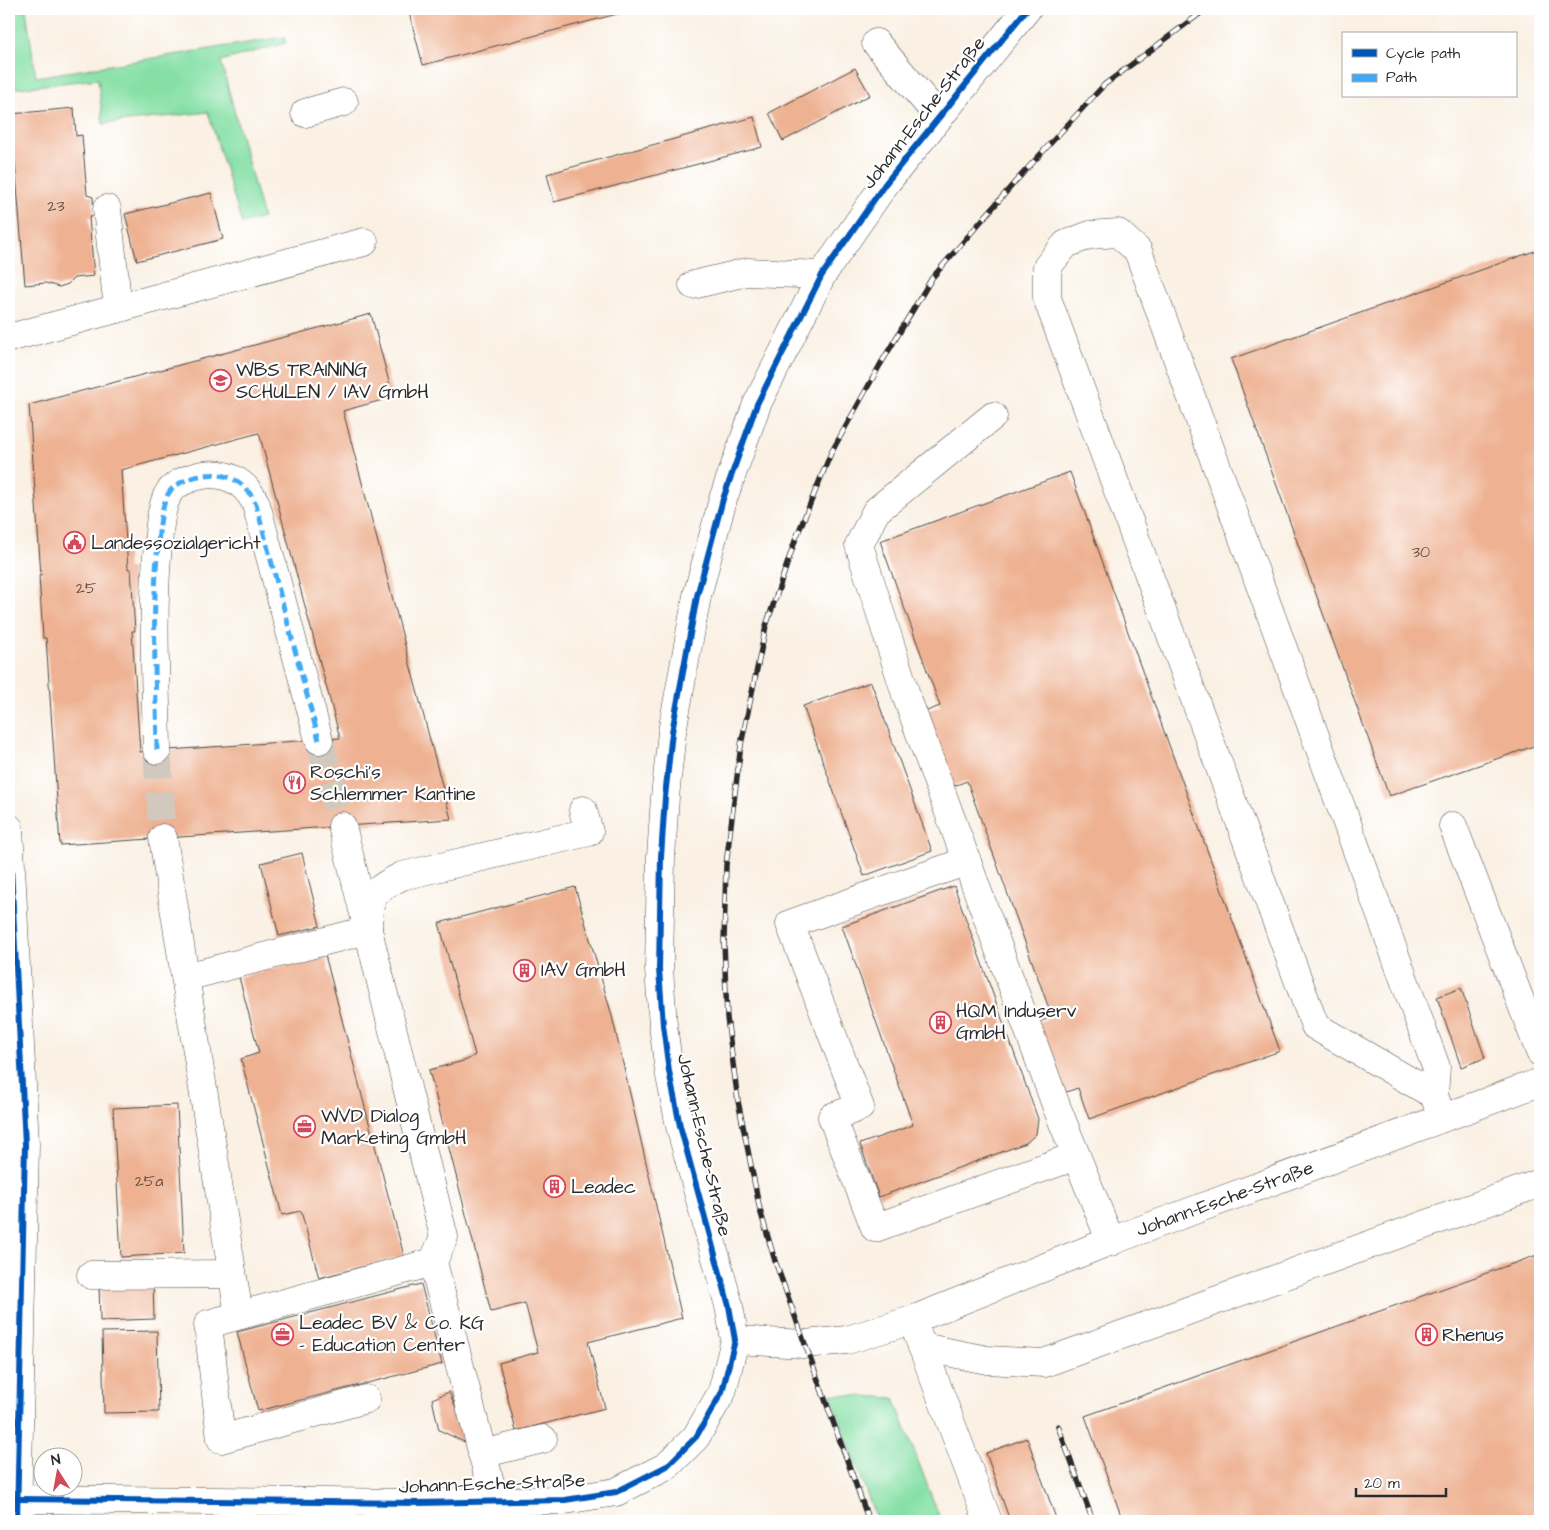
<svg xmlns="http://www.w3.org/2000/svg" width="1549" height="1530" font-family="'Architects Daughter',sans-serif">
<rect width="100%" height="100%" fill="#fff"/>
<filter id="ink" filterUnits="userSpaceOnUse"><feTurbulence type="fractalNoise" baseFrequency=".02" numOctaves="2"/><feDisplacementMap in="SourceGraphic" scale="10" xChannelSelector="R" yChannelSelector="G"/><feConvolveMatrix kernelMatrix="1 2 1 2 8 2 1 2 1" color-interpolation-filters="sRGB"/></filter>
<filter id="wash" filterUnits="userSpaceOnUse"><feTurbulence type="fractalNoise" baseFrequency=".0096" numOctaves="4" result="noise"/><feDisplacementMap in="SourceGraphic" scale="20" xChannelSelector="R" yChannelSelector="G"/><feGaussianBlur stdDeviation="1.12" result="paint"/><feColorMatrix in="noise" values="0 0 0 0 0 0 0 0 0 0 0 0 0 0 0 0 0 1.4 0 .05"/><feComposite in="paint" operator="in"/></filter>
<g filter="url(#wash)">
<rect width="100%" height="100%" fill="#faf0e3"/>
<g fill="#86e0a6" stroke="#588668">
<polygon points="9,9 26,9 36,77 284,37 286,43 221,61 263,218 242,224 208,112 103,124 98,79 9,89"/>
<polygon points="830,1394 894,1398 941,1521 877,1521"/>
</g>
<g id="blocks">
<g fill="#eeb191" fill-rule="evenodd">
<polygon points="408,9 636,9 423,65"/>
<polygon points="855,68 870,95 783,141 769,113"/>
<polygon points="74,108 76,136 82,135 87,195 93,197 94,215 89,218 94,276 74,278 68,284 59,287 46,283 25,285 11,114"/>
<polygon points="754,117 762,147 554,202 547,174"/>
<polygon points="211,193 223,239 137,261 125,214"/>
<polygon points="1540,249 1540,744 1389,796 1231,359"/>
<path d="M 371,314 L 393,397 L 343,411 L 451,819 L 60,845 L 46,638 L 43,638 L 39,575 L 41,575 L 29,405 ZM 259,433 L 340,738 L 140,752 L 132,631 L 135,631 L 131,569 L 128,569 L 121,470 Z"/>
<polygon points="1070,472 1280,1051 1089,1119 1078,1088 1057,1095 1031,1025 1052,1017 967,781 946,789 919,714 940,706 880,541"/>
<polygon points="871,682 932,851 864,876 803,706"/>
<polygon points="302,853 320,926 279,936 261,863"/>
<polygon points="954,886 1038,1119 1036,1134 1026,1143 879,1197 860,1144 913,1125 842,926"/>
<polygon points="575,887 612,1016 682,1318 588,1342 605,1408 516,1431 499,1363 538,1352 525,1303 491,1312 429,1070 467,1060 475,1055 439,923"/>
<polygon points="325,955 404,1256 319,1278 301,1211 282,1215 241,1059 259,1053 239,977"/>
<polygon points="1461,988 1485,1058 1461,1067 1437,997"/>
<polygon points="177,1105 184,1253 121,1257 113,1108"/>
<polygon points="1540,1254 1540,1521 1123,1521 1085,1416"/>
<polygon points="153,1283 154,1319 100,1321 99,1284"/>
<polygon points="421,1284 442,1364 258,1411 237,1332"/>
<polygon points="157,1331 159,1412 104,1413 102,1332"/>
<polygon points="449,1392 473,1446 439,1430 432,1399"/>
<polygon points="1027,1438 1057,1521 1010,1521 986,1453"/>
</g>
</g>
</g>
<g filter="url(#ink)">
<use href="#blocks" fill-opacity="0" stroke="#4a4947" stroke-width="1"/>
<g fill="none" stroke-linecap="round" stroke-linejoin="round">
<g stroke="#d1c9be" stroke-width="28" stroke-dasharray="28 14" stroke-linecap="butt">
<polyline points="319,740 342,826"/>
<polyline points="157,750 163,838"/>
</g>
<defs>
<g id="minor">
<polyline points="876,43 939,117"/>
<polyline points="305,113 344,102"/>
<polyline points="107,209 118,309"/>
<polyline points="693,285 747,272 822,275"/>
<polyline points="9,338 364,242"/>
<polyline points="993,416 876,511 859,545 907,698 1057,1108 1111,1242"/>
<path d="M 157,750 C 156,685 152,621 157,556 C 159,537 159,515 167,496 C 174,480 204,472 220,475 C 238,478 249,489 256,504 L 319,740"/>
<polyline points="1453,826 1540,1052"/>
<polyline points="9,828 25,1144 17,1521"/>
<polyline points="163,838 239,1315"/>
<polyline points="967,861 790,924 860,1107 832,1117 875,1228 1076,1156"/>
<polyline points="186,977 368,930 342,826"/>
<polyline points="1434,1095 1315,1026 1047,298 1047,267 1066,244 1090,235 1118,233 1138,251 1436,1067 1434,1095 1442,1118"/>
<polyline points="91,1275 232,1274"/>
<polyline points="917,1333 988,1521"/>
<polyline points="735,1340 804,1344 847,1340 912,1320 1103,1244 1540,1082"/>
<polyline points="922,1347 987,1360 1044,1363 1540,1183"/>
<polyline points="366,1399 221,1439 208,1324 433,1262"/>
<polyline points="482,1454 543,1439"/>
<polyline points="17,1499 419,1503 565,1500 616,1492 667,1466 696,1437 722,1392 735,1340 729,1306 680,1126 669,1071 663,1025 659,969 661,857 665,797 672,732 697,596 723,499 757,404 822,275 885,184 1027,9"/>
<path d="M 495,1502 L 433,1262 L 444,1237 L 368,930 C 368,896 372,891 402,876 L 589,832 L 583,810"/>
</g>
</defs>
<use href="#minor" stroke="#4a4947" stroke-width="29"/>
<use href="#minor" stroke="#fff" stroke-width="28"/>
<defs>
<g id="rail">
<polyline points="1058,1426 1093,1521"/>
<polyline points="869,1521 775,1261 760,1210 738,1101 727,1018 724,942 726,865 741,745 766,626 796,538 831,453 880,365 932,278 1015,182 1104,85 1206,9"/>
</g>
</defs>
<use href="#rail" stroke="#2b2b2b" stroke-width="5.5"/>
<use href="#rail" stroke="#fff" stroke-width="4" stroke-dasharray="11" stroke-linecap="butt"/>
<path stroke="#3fa9f5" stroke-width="5" stroke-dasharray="10 5" stroke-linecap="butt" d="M 157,750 C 156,685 152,621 157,556 C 159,537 159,515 167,496 C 174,480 204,472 220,475 C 238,478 249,489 256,504 L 319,740"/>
<defs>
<g id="cycleway">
<polyline points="9,828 25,1144 17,1521"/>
<polyline points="17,1499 419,1503 565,1500 616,1492 667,1466 696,1437 722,1392 735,1340 729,1306 680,1126 669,1071 663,1025 659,969 661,857 665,797 672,732 697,596 723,499 757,404 822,275 885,184 1027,9"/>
</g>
</defs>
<use href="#cycleway" stroke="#fff" stroke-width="9"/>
<use href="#cycleway" stroke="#0057b8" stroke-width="6"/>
</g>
</g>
<defs>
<symbol id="school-ring" viewBox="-11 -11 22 22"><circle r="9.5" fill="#fff" stroke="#d1495b" stroke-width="1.5"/><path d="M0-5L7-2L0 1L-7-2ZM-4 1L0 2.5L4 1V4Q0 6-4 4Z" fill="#d1495b"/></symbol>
<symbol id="civic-ring" viewBox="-11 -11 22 22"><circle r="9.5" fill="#fff" stroke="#d1495b" stroke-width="1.5"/><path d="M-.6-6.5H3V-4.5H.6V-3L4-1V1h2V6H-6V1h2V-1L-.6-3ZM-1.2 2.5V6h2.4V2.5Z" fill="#d1495b"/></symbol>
<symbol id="restaurant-ring" viewBox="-11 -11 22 22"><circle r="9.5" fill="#fff" stroke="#d1495b" stroke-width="1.5"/><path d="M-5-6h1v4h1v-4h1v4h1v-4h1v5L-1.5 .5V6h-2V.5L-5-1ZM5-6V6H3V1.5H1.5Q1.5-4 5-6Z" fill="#d1495b"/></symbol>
<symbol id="building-ring" viewBox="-11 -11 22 22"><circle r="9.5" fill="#fff" stroke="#d1495b" stroke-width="1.5"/><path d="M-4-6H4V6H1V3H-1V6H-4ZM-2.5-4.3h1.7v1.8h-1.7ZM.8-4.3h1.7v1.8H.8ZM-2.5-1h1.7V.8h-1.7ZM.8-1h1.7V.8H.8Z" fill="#d1495b"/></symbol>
<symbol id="office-ring" viewBox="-11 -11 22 22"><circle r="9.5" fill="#fff" stroke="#d1495b" stroke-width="1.5"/><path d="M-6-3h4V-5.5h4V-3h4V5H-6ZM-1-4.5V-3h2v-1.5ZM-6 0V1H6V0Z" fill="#d1495b"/></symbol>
</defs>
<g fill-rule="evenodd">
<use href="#school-ring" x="208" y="368" width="25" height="25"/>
<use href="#civic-ring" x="62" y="530" width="25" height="25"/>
<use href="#restaurant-ring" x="282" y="770" width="25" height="25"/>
<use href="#building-ring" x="512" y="958" width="25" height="25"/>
<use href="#building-ring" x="928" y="1010" width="25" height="25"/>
<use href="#office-ring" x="292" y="1114" width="25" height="25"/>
<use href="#building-ring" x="542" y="1174" width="25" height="25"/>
<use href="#office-ring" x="270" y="1322" width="25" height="25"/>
<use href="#building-ring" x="1414" y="1322" width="25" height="25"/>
</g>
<g text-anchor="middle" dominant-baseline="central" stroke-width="4.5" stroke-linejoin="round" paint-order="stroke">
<g font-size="16" fill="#5c4c44">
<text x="56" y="206">23</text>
<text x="1421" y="552">30</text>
<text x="86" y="588">25</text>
<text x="149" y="1181">25a</text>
</g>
<g font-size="19" fill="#2b2b2b" stroke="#fff">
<text transform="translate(924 113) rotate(-52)">Johann-Esche-Straße</text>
<text transform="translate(704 1145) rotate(77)">Johann-Esche-Straße</text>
<text transform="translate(1225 1199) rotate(-20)">Johann-Esche-Straße</text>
<text transform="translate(492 1484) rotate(-2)">Johann-Esche-Straße</text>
</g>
<g font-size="19" fill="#2b2b2b" stroke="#fff" text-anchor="start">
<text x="236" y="370">WBS TRAINING<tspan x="236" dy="22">SCHULEN / IAV GmbH</tspan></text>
<text x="91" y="543">Landessozialgericht</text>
<text x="310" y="772">Roschi's<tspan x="310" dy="22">Schlemmer Kantine</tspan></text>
<text x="541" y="970">IAV GmbH</text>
<text x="956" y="1011">HQM Induserv<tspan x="956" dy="22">GmbH</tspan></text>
<text x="321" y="1116">WVD Dialog<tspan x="321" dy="22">Marketing GmbH</tspan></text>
<text x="571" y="1187">Leadec</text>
<text x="299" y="1323">Leadec BV &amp; Co. KG<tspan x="299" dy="22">- Education Center</tspan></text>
<text x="1442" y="1335">Rhenus</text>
</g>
</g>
<rect width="1549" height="1530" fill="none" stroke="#fff" stroke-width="30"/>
<rect x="1342" y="32" width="175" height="65" fill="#ffffff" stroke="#aaaaaa"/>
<rect x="1352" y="49" width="25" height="8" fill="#0057b8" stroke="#aaaaaa"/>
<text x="1386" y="58" font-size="15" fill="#2b2b2b">Cycle path</text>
<rect x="1352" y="74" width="25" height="8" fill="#3fa9f5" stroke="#aaaaaa"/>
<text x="1386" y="82" font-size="15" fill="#2b2b2b">Path</text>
<g transform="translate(58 1472) rotate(349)"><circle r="24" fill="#ffffff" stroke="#aaaaaa"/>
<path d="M0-4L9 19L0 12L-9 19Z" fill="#d1495b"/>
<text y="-8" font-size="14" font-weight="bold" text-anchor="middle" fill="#2b2b2b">N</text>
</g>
<path d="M1356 1488v8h90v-8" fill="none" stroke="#2b2b2b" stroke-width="2.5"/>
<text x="1364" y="1488" font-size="15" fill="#2b2b2b" stroke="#ffffff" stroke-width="4" paint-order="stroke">20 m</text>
</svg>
